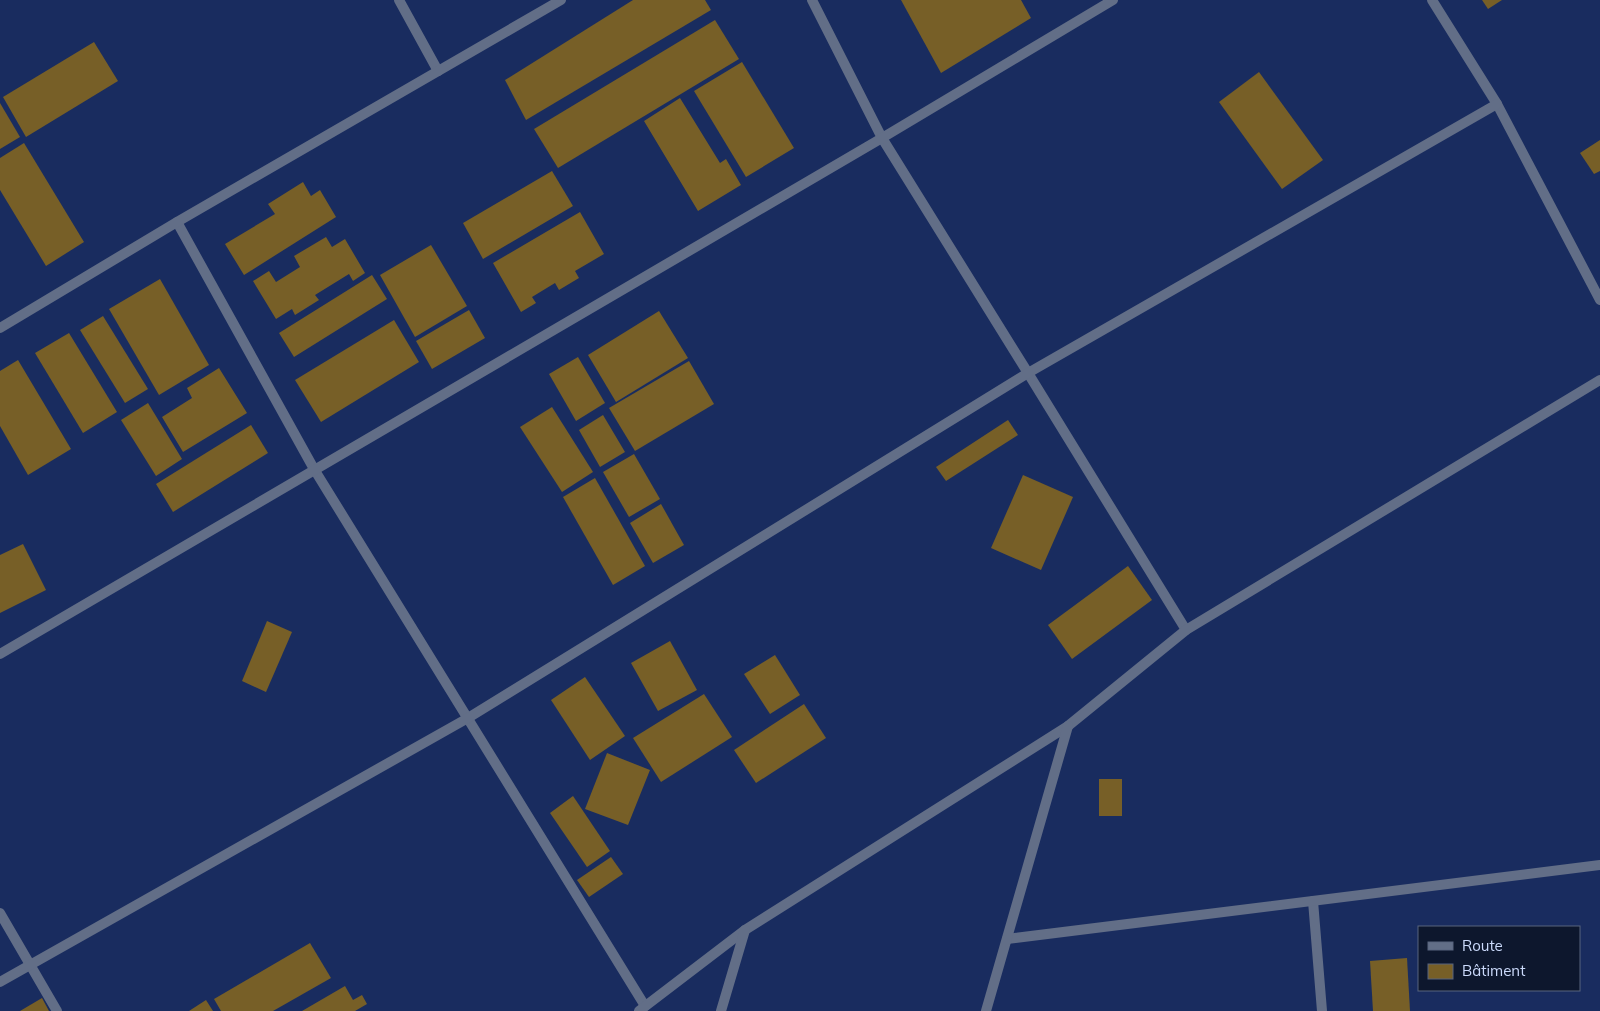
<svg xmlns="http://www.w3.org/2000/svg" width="1600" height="1011" font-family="Mulish,sans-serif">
<rect width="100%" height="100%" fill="#192c5f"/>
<g fill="#775f27">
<polygon points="633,0 705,0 711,10 526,120 505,80"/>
<polygon points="901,0 1021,0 1031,18 941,73"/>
<polygon points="1482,0 1502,0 1488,9"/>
<polygon points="715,20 739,59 558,168 534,129"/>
<polygon points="94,42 118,81 26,137 3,97"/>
<polygon points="742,62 794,148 746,177 694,91"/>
<polygon points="1259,72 1323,160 1282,189 1219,102"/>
<polygon points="680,98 720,163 726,159 741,185 698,211 644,121"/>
<polygon points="0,103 20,137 0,149"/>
<polygon points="1600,140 1600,171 1594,174 1580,153"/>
<polygon points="24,143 84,242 46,266 0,190 0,158"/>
<polygon points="552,171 573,206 483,259 463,223"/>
<polygon points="303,182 311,196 320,190 336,217 244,275 225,244 275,214 268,204"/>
<polygon points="580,212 604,254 575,271 579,278 559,290 555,283 532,297 536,303 521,312 493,263"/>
<polygon points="326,237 332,247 345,239 365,273 353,281 349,274 315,295 319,300 295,315 292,309 276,319 253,281 269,271 276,282 300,267 294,256"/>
<polygon points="431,245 467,306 415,337 380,275"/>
<polygon points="372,275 387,299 294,357 279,333"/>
<polygon points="160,279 209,365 159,395 109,309"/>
<polygon points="469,310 485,338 432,369 416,341"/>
<polygon points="659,311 688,358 616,402 588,355"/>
<polygon points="103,316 148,389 125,403 80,330"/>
<polygon points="394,320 419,362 321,422 295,380"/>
<polygon points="69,333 117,412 83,433 35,353"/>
<polygon points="578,357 605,403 576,421 549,374"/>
<polygon points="18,360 71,449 28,475 0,426 0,371"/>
<polygon points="689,361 714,404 635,451 609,408"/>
<polygon points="219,368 247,413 183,452 162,417 192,398 187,388"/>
<polygon points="148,403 182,459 156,476 121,420"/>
<polygon points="552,407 593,472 562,492 520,427"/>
<polygon points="603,415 625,452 600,467 579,430"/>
<polygon points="1008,420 1018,435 946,481 936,467"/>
<polygon points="251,425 268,453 173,512 156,484"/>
<polygon points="634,454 660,499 629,517 603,472"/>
<polygon points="1023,475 1073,497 1041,570 991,548"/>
<polygon points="595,478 645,566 613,585 563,497"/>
<polygon points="661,504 684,545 653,563 630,523"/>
<polygon points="23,544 46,590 0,613 0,555"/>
<polygon points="1128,566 1152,600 1072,659 1048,625"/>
<polygon points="267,621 292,632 266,692 242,681"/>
<polygon points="670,641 697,690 658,711 631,663"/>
<polygon points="775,655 800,695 770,714 744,674"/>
<polygon points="585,677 625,736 590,760 551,700"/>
<polygon points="704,694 732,737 661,782 633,738"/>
<polygon points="804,704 826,738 756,783 734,750"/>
<polygon points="607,753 650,770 628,825 585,809"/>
<rect x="1099" y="779" width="23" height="37"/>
<polygon points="573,796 610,851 587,867 550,813"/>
<polygon points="611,857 623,874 589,897 577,880"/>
<polygon points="310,943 331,978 273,1011 221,1011 214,999"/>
<polygon points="1407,958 1410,1011 1373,1011 1370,961"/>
<polygon points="345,986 353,1000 362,995 367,1004 355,1011 302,1011"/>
<polygon points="42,998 49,1011 20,1011"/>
<polygon points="206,1000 213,1011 189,1011"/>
</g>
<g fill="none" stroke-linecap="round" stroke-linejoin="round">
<g stroke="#626e87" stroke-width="10">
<polyline points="399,0 438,71"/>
<polyline points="812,0 882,138 1028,373 1186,630"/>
<polyline points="1432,0 1497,104 1600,300"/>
<polyline points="177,222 314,469 645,1006"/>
<polyline points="0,328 177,222 561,0"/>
<polyline points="0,654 882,138 1113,0"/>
<polyline points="1313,901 1322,1011"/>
<polyline points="0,913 57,1011"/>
<polyline points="1007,939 1600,865"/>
<polyline points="0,982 468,718 1028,373 1497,104"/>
<polyline points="639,1011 745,930 1068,726 1186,630 1600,380"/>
<polyline points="721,1011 745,930"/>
<polyline points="986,1011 1068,726"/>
</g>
</g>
<rect x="1418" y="926" width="162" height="65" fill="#0d172d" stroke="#59657f"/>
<rect x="1428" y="942" width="25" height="8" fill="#626e87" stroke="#59657f"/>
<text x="1462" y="951" font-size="15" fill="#cbdafb">Route</text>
<rect x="1428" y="964" width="25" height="15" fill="#775f27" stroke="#59657f"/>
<text x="1462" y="976" font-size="15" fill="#cbdafb">Bâtiment</text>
</svg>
